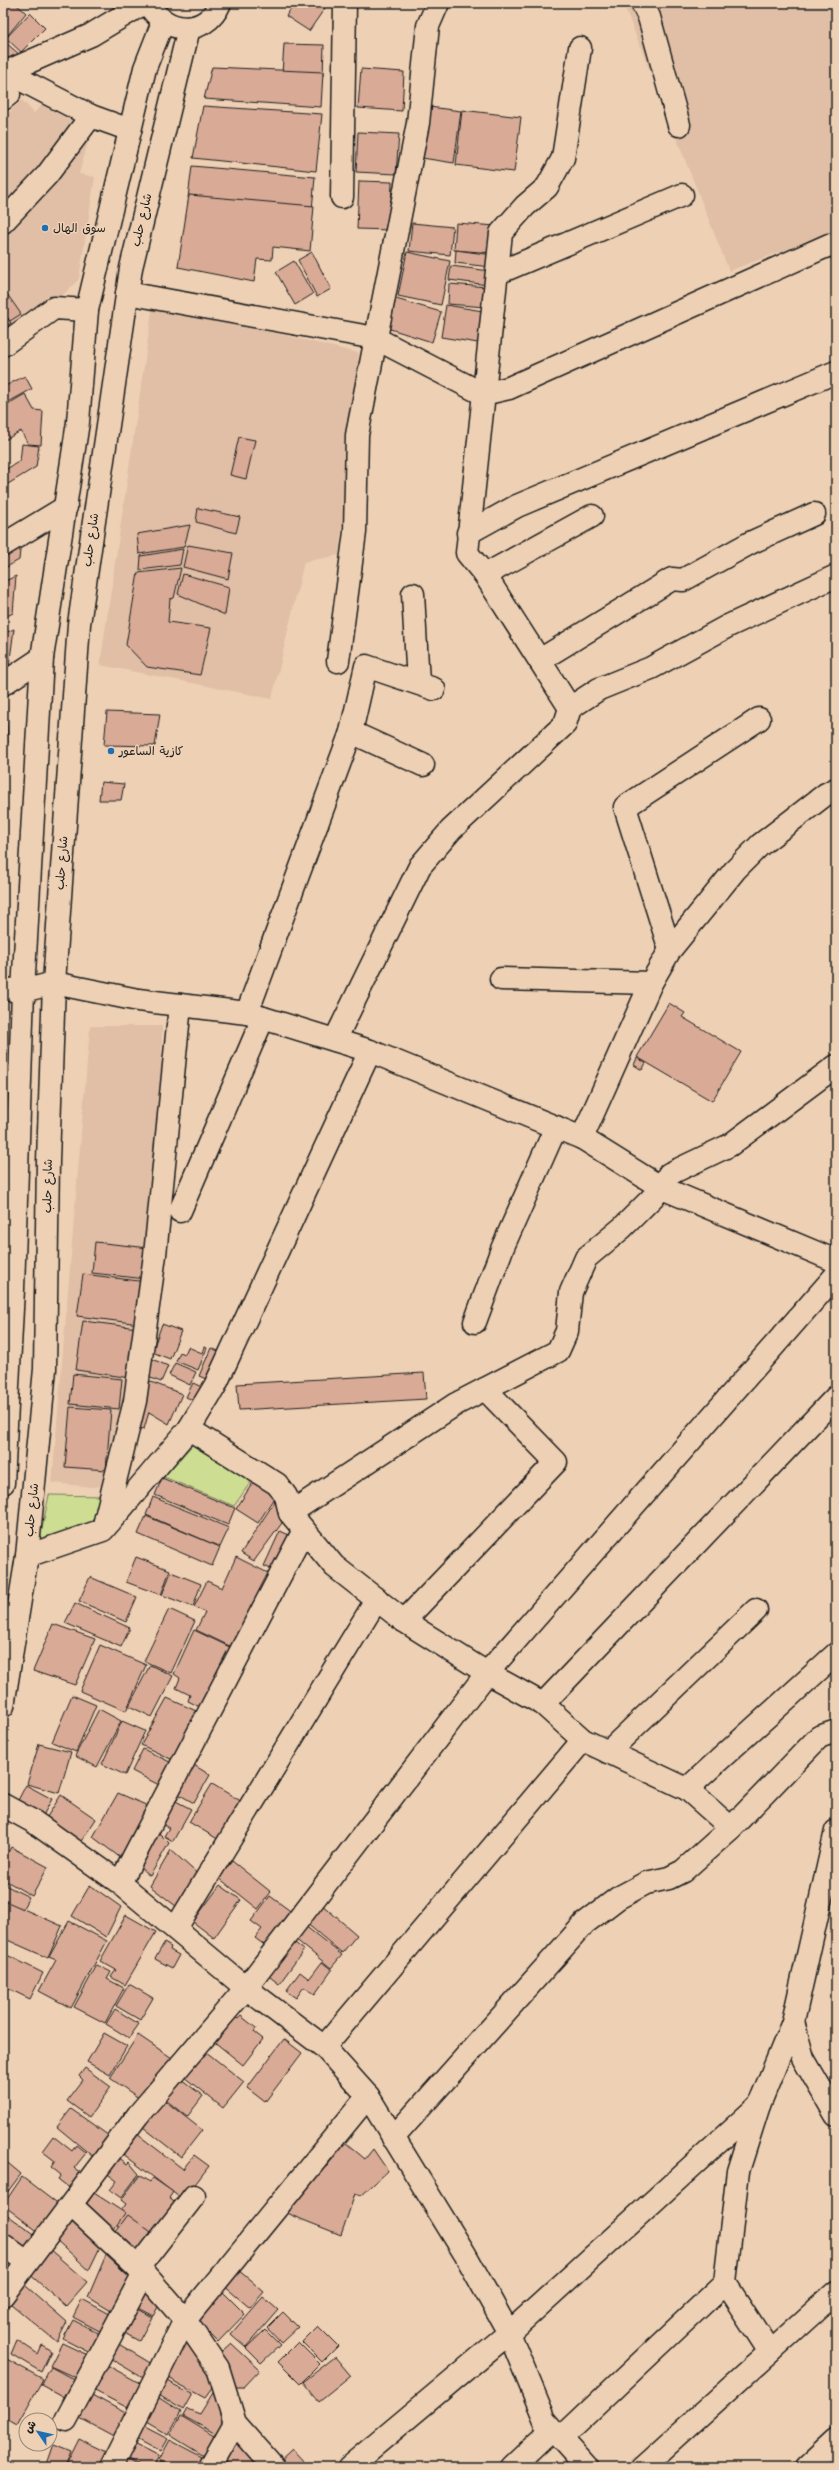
<svg xmlns="http://www.w3.org/2000/svg" width="839" height="2470" font-family="Kalam,'Playpen Sans Arabic',sans-serif">
<rect width="100%" height="100%" fill="#eed1b5"/>
<filter id="ink" filterUnits="userSpaceOnUse"><feTurbulence type="fractalNoise" baseFrequency=".025" numOctaves="2"/><feDisplacementMap in="SourceGraphic" scale="8" xChannelSelector="R" yChannelSelector="G"/><feConvolveMatrix kernelMatrix="1 2 1 2 8 2 1 2 1" color-interpolation-filters="sRGB"/></filter>
<g filter="url(#ink)">
<g fill="#e0bfa6">
<polygon points="623,3 836,3 836,231 729,271"/>
<polygon points="22,100 34,113 42,105 91,132 79,174 95,177 79,279 63,295 3,338 3,119"/>
<polygon points="153,304 359,353 339,555 304,562 272,699 100,665"/>
<polygon points="90,1026 162,1026 161,1147 151,1262 107,1485 93,1487 52,1483"/>
</g>
<g fill="#cdde93" stroke="#747d58">
<polygon points="195,1442 252,1480 234,1506 164,1477"/>
<polygon points="49,1495 103,1496 95,1526 40,1539"/>
</g>
<g fill="#d9ab97" stroke="#1c1c1c">
<polygon points="10,3 15,3 26,13 3,41 3,12"/>
<polygon points="295,3 324,3 327,5 309,31 286,16"/>
<polygon points="30,13 45,28 21,52 6,38"/>
<polygon points="5,42 20,55 9,66 3,61 3,44"/>
<polygon points="284,44 324,45 323,76 282,74"/>
<polygon points="212,67 323,72 321,107 204,99"/>
<polygon points="361,69 404,72 402,111 358,108"/>
<polygon points="203,106 322,114 316,171 193,158"/>
<polygon points="429,107 461,111 454,163 422,158"/>
<polygon points="462,110 521,117 514,172 456,165"/>
<polygon points="358,132 399,134 396,174 356,172"/>
<polygon points="192,166 315,177 312,210 188,198"/>
<polygon points="359,181 392,182 390,230 357,229"/>
<polygon points="189,195 314,206 310,251 273,247 272,260 257,259 254,282 178,267"/>
<polygon points="412,223 453,227 450,255 409,251"/>
<polygon points="456,223 496,226 493,253 454,250"/>
<polygon points="456,250 493,255 491,267 455,263"/>
<polygon points="312,252 331,289 317,297 298,260"/>
<polygon points="407,252 450,261 441,305 398,296"/>
<polygon points="294,261 313,294 295,305 276,272"/>
<polygon points="451,266 490,271 488,285 449,280"/>
<polygon points="449,284 487,287 485,307 448,304"/>
<polygon points="7,294 21,314 10,321 3,312 3,298"/>
<polygon points="396,299 441,312 432,342 387,328"/>
<polygon points="446,305 483,311 478,343 441,337"/>
<polygon points="3,312 11,323 3,329"/>
<polygon points="25,376 32,389 3,405 3,387"/>
<polygon points="25,394 34,410 43,411 41,445 28,444 21,431 3,441 3,407"/>
<polygon points="239,437 255,440 246,479 230,475"/>
<polygon points="22,444 39,446 36,467 3,487 3,471 20,461"/>
<polygon points="198,508 240,517 236,533 196,522"/>
<polygon points="190,525 184,547 139,554 137,534"/>
<polygon points="21,541 19,560 3,569 3,552"/>
<polygon points="188,545 233,553 228,579 183,567"/>
<polygon points="183,549 180,565 140,570 141,556"/>
<polygon points="181,568 174,598 170,599 168,622 211,628 200,675 147,667 126,645 138,573"/>
<polygon points="183,574 229,587 225,615 178,594"/>
<polygon points="16,576 13,613 3,618 3,582"/>
<polygon points="14,629 8,674 3,677 3,634"/>
<polygon points="5,688 8,743 3,746 3,689"/>
<polygon points="107,712 160,714 155,746 104,745"/>
<polygon points="101,782 124,784 121,800 99,800"/>
<polygon points="669,1003 685,1013 682,1017 741,1052 712,1101 637,1057"/>
<polygon points="637,1058 646,1063 642,1070 634,1065"/>
<polygon points="95,1242 149,1248 146,1279 92,1273"/>
<polygon points="83,1274 147,1282 140,1324 77,1316"/>
<polygon points="83,1321 138,1328 131,1378 76,1370"/>
<polygon points="162,1324 181,1331 170,1359 152,1352"/>
<polygon points="188,1347 202,1353 204,1347 207,1348 198,1370 176,1361 180,1352 185,1354"/>
<polygon points="211,1348 223,1353 211,1381 199,1376"/>
<polygon points="150,1358 168,1366 161,1382 143,1375"/>
<polygon points="175,1363 196,1372 190,1385 169,1375"/>
<polygon points="424,1373 426,1399 239,1410 237,1384"/>
<polygon points="73,1374 122,1379 119,1409 70,1404"/>
<polygon points="146,1380 182,1394 169,1424 149,1412 144,1429 139,1428"/>
<polygon points="193,1383 206,1389 199,1403 186,1397"/>
<polygon points="70,1407 111,1410 106,1470 65,1467"/>
<polygon points="257,1476 279,1490 258,1523 236,1509"/>
<polygon points="162,1478 235,1508 228,1525 155,1495"/>
<polygon points="153,1497 229,1528 220,1547 146,1515"/>
<polygon points="275,1501 282,1523 254,1561 241,1553"/>
<polygon points="146,1516 220,1547 212,1566 138,1534"/>
<polygon points="280,1531 296,1538 280,1573 264,1566"/>
<polygon points="136,1557 170,1570 161,1595 126,1582"/>
<polygon points="236,1557 276,1577 238,1650 196,1630 205,1612 194,1607 207,1581 222,1588"/>
<polygon points="171,1572 201,1584 193,1607 162,1595"/>
<polygon points="90,1577 137,1597 126,1622 79,1601"/>
<polygon points="75,1603 130,1628 121,1647 65,1623"/>
<polygon points="169,1609 195,1621 171,1673 144,1661"/>
<polygon points="53,1624 95,1639 75,1685 33,1671"/>
<polygon points="194,1630 236,1650 202,1708 188,1701 190,1695 176,1688 180,1678 174,1674"/>
<polygon points="100,1645 146,1665 126,1711 80,1691"/>
<polygon points="150,1665 173,1676 152,1717 129,1706"/>
<polygon points="72,1695 96,1705 76,1752 52,1742"/>
<polygon points="167,1698 203,1714 175,1761 141,1745"/>
<polygon points="99,1709 121,1721 97,1767 75,1756"/>
<polygon points="122,1721 145,1731 125,1775 102,1764"/>
<polygon points="39,1744 71,1752 59,1793 27,1784"/>
<polygon points="143,1749 174,1764 163,1787 132,1771"/>
<polygon points="189,1762 210,1775 194,1803 173,1791"/>
<polygon points="212,1784 244,1803 221,1841 189,1822"/>
<polygon points="26,1785 52,1799 40,1821 14,1808"/>
<polygon points="118,1793 155,1809 126,1862 93,1837"/>
<polygon points="61,1795 96,1819 78,1846 43,1823"/>
<polygon points="170,1798 191,1809 173,1841 164,1836 169,1828 157,1822"/>
<polygon points="155,1829 169,1843 150,1876 134,1863"/>
<polygon points="11,1847 48,1867 32,1896 3,1879 3,1862"/>
<polygon points="171,1850 201,1877 181,1910 150,1886"/>
<polygon points="232,1861 271,1892 258,1909 219,1878"/>
<polygon points="3,1884 29,1897 18,1917 3,1910"/>
<polygon points="90,1885 121,1907 106,1937 72,1916"/>
<polygon points="220,1885 241,1900 214,1938 193,1922"/>
<polygon points="270,1896 293,1913 267,1947 255,1938 262,1929 251,1921"/>
<polygon points="3,1900 62,1926 48,1958 3,1938"/>
<polygon points="320,1903 357,1935 342,1953 305,1922"/>
<polygon points="126,1915 156,1932 125,1985 111,1977 116,1970 100,1961"/>
<polygon points="69,1921 107,1941 71,2008 39,1991 56,1960 49,1957"/>
<polygon points="304,1925 342,1955 331,1968 294,1938"/>
<polygon points="290,1939 304,1950 279,1984 265,1973"/>
<polygon points="164,1943 171,1947 170,1950 179,1955 172,1968 155,1959"/>
<polygon points="3,1953 43,1973 30,1999 3,1986"/>
<polygon points="322,1962 332,1970 315,1994 304,1987 296,1998 286,1991 300,1972 309,1979"/>
<polygon points="97,1965 111,1972 107,1979 124,1988 105,2023 74,2007"/>
<polygon points="129,1984 153,1998 140,2020 116,2006"/>
<polygon points="115,2009 139,2024 129,2038 106,2024"/>
<polygon points="232,2015 238,2019 241,2016 256,2028 254,2032 263,2039 243,2065 212,2040"/>
<polygon points="104,2033 127,2046 110,2075 87,2062"/>
<polygon points="138,2035 175,2060 146,2103 110,2078"/>
<polygon points="284,2039 302,2053 265,2102 247,2088"/>
<polygon points="205,2051 244,2082 223,2108 184,2077"/>
<polygon points="85,2068 111,2087 89,2117 67,2101 83,2080 79,2076"/>
<polygon points="181,2079 203,2096 187,2117 166,2100"/>
<polygon points="164,2100 202,2130 181,2157 143,2127"/>
<polygon points="71,2109 112,2138 97,2160 57,2127"/>
<polygon points="137,2134 183,2169 194,2155 209,2166 183,2200 122,2153"/>
<polygon points="53,2136 72,2151 76,2145 86,2153 74,2168 83,2175 72,2190 58,2179 61,2175 51,2167 55,2161 42,2151"/>
<polygon points="340,2138 365,2159 373,2149 388,2171 361,2196 355,2194 341,2235 293,2216 285,2211 320,2162 326,2167 333,2158 327,2153"/>
<polygon points="327,2153 333,2158 326,2167 320,2162"/>
<polygon points="117,2156 127,2164 129,2162 139,2174 121,2198 110,2190 117,2181 105,2172"/>
<polygon points="3,2159 21,2174 3,2198"/>
<polygon points="140,2175 150,2182 153,2178 173,2192 169,2198 178,2205 144,2250 125,2236 128,2232 113,2222 126,2204 121,2200"/>
<polygon points="22,2177 64,2209 44,2236 3,2205"/>
<polygon points="94,2193 125,2213 112,2232 81,2212"/>
<polygon points="77,2210 106,2235 89,2270 53,2237"/>
<polygon points="3,2212 40,2238 27,2255 3,2238"/>
<polygon points="128,2215 158,2237 142,2258 112,2236"/>
<polygon points="3,2248 20,2261 3,2281"/>
<polygon points="48,2248 87,2282 66,2306 27,2272"/>
<polygon points="106,2255 133,2280 116,2314 88,2297"/>
<polygon points="237,2269 264,2292 250,2308 223,2285"/>
<polygon points="19,2280 67,2322 57,2342 5,2299"/>
<polygon points="144,2288 163,2298 153,2316 134,2306"/>
<polygon points="222,2291 245,2314 218,2342 194,2318"/>
<polygon points="263,2297 278,2310 246,2347 231,2334"/>
<polygon points="82,2299 117,2318 107,2335 73,2317"/>
<polygon points="133,2307 152,2317 139,2341 119,2330"/>
<polygon points="283,2312 298,2327 281,2343 267,2328"/>
<polygon points="73,2320 106,2337 96,2356 63,2339"/>
<polygon points="318,2326 338,2346 322,2362 302,2342"/>
<polygon points="265,2330 280,2345 261,2363 246,2348"/>
<polygon points="185,2333 216,2383 205,2398 162,2375"/>
<polygon points="17,2340 38,2354 42,2345 51,2351 41,2372 11,2354"/>
<polygon points="298,2342 320,2364 300,2384 278,2362"/>
<polygon points="62,2343 94,2358 83,2381 50,2366"/>
<polygon points="117,2343 157,2367 148,2381 108,2357"/>
<polygon points="231,2343 260,2370 244,2387 235,2387 221,2352"/>
<polygon points="3,2357 43,2379 17,2425 3,2417"/>
<polygon points="335,2357 351,2376 319,2402 303,2382"/>
<polygon points="105,2364 145,2386 132,2410 91,2389"/>
<polygon points="51,2367 82,2384 72,2402 41,2385"/>
<polygon points="161,2378 192,2394 183,2410 154,2392"/>
<polygon points="219,2383 226,2416 216,2434 183,2416 187,2409 200,2414"/>
<polygon points="90,2394 133,2417 121,2440 78,2417"/>
<polygon points="153,2394 181,2412 168,2435 141,2419"/>
<polygon points="181,2416 214,2436 204,2456 170,2435"/>
<polygon points="139,2424 168,2439 161,2451 133,2436"/>
<polygon points="79,2439 110,2454 104,2467 75,2467 67,2463"/>
<polygon points="235,2439 265,2467 210,2467"/>
<polygon points="170,2440 204,2458 199,2467 173,2467 159,2460"/>
<polygon points="131,2441 159,2456 153,2467 141,2467 123,2457"/>
<polygon points="54,2444 71,2451 65,2467 46,2467"/>
<polygon points="292,2449 309,2467 281,2467 277,2463"/>
<polygon points="124,2459 138,2467 119,2467"/>
<polygon points="160,2462 169,2467 157,2467"/>
</g>
<g fill="none" stroke-linecap="round" stroke-linejoin="round">
<defs>
<g id="minor">
<polyline points="642,3 649,17 679,125"/>
<polyline points="6,72 91,116 130,130"/>
<polyline points="3,99 9,94 6,72 91,35 144,3"/>
<polyline points="342,197 345,3"/>
<polyline points="3,222 47,175 91,116"/>
<polyline points="498,273 682,195"/>
<polyline points="127,293 375,338 483,394 509,388 829,245 836,247"/>
<polyline points="3,345 54,308 87,310"/>
<polyline points="468,533 517,506 836,372"/>
<polyline points="3,545 66,507"/>
<polyline points="485,575 592,516"/>
<polyline points="413,594 418,683"/>
<polyline points="540,660 672,579 683,580 750,543 814,514"/>
<polyline points="338,661 355,532 357,435 418,123 428,26 438,3"/>
<polyline points="3,684 42,658"/>
<polyline points="570,708 485,575 467,553 501,233 525,206 547,187 563,158 580,48"/>
<polyline points="351,732 423,765"/>
<polyline points="670,950 625,807 759,719"/>
<polyline points="501,979 651,983"/>
<polyline points="3,989 23,991 54,983 138,1000 247,1013 370,1051 582,1138 662,1188 836,1261"/>
<polyline points="247,1013 351,732 366,666 434,689"/>
<polyline points="335,1040 420,866 451,830 565,724 570,708 599,689 651,668 728,626 836,576"/>
<polyline points="3,1083 19,1083"/>
<polyline points="582,1138 651,983 670,950 735,870 760,845 826,794 836,789"/>
<polyline points="180,1211 263,1018"/>
<polyline points="475,1322 502,1249 556,1127"/>
<polyline points="189,1429 277,1484 286,1496 290,1513 456,1404 558,1351 567,1331 571,1292 586,1258 622,1228 662,1188 669,1174 730,1145 836,1066"/>
<polyline points="290,1513 334,1566 404,1621 487,1673 543,1704 583,1740 687,1789 731,1828"/>
<polyline points="104,1525 135,1401 155,1255 180,1005"/>
<polyline points="27,1556 103,1530 189,1429 215,1386 370,1051"/>
<polyline points="404,1621 556,1462 485,1389"/>
<polyline points="543,1704 836,1397"/>
<polyline points="608,1752 756,1610"/>
<polyline points="687,1789 836,1654"/>
<polyline points="120,1883 304,1530"/>
<polyline points="176,1928 377,1599"/>
<polyline points="793,2022 803,2058 836,2115"/>
<polyline points="324,2047 583,1740"/>
<polyline points="393,2138 585,1923 618,1898 646,1883 669,1878 683,1871 731,1828 819,1737 836,1731"/>
<polyline points="71,2205 144,2273 185,2320 218,2368 235,2423 274,2467"/>
<polyline points="3,2245 27,2262"/>
<polyline points="138,2268 194,2196"/>
<polyline points="3,2295 138,2115 246,1988 487,1673 836,1275"/>
<polyline points="770,2352 725,2283 738,2171 759,2105 793,2022 836,1831"/>
<polyline points="66,2420 144,2273"/>
<polyline points="561,2438 725,2283"/>
<polyline points="111,2467 185,2320 368,2096"/>
<polyline points="210,2467 235,2423"/>
<polyline points="349,2467 509,2333 759,2105"/>
<polyline points="512,2467 552,2429"/>
<polyline points="643,2467 836,2292"/>
<polyline points="807,2467 836,2440"/>
</g>
<g id="major">
<path d="M 148,3 C 164,34 205,38 220,3"/>
<polyline points="3,1483 13,1289 23,991 42,658 78,422 87,310 145,68 163,22"/>
<polyline points="3,1706 27,1556 45,1369 48,1161 54,983 79,624 131,268 189,28"/>
<polyline points="3,1805 34,1822 120,1883 246,1988 324,2047 368,2096 465,2254 509,2333 545,2420 587,2467"/>
</g>
</defs>
<use href="#minor" stroke="#1c1c1c" stroke-width="25"/>
<use href="#major" stroke="#1c1c1c" stroke-width="25"/>
<use href="#minor" stroke="#eed1b5" stroke-width="22"/>
<use href="#major" stroke="#eed1b5" stroke-width="22"/>
</g>
</g>
<g fill="#1f6fb2" stroke="#eed1b5" stroke-width="1.5">
<circle cx="45" cy="228" r="4"/>
<circle cx="111" cy="751" r="4"/>
</g>
<g text-anchor="middle" dominant-baseline="central" stroke-width="3" stroke-linejoin="round" paint-order="stroke">
<g font-size="12" fill="#1c1c1c" stroke="#eed1b5">
<text transform="translate(142 220) rotate(-77)">شارع حلب</text>
<text transform="translate(91 540) rotate(-82)">شارع حلب</text>
<text transform="translate(62 863) rotate(-86)">شارع حلب</text>
<text transform="translate(48 1186) rotate(-89)">شارع حلب</text>
<text transform="translate(32 1510) rotate(-84)">شارع حلب</text>
</g>
<g font-size="12" fill="#1c1c1c" stroke="#eed1b5" text-anchor="start">
<text x="53" y="228">سوق الهال</text>
<text x="119" y="751">كازية الساعور</text>
</g>
</g>
<rect width="839" height="2470" fill="none" stroke="#eed1b5" stroke-width="16"/>
<rect x="8" y="8" width="823" height="2454" fill="none" stroke="#1c1c1c" stroke-width="1.5" filter="url(#ink)"/>
<g transform="translate(38 2432) rotate(304)"><circle r="19" fill="#eed1b5" stroke="#9a8978"/>
<path d="M0-3L7 15L0 10L-7 15Z" fill="#1f6fb2"/>
<text y="-6" font-size="11" font-weight="bold" text-anchor="middle" fill="#1c1c1c">ش</text>
</g>
</svg>
